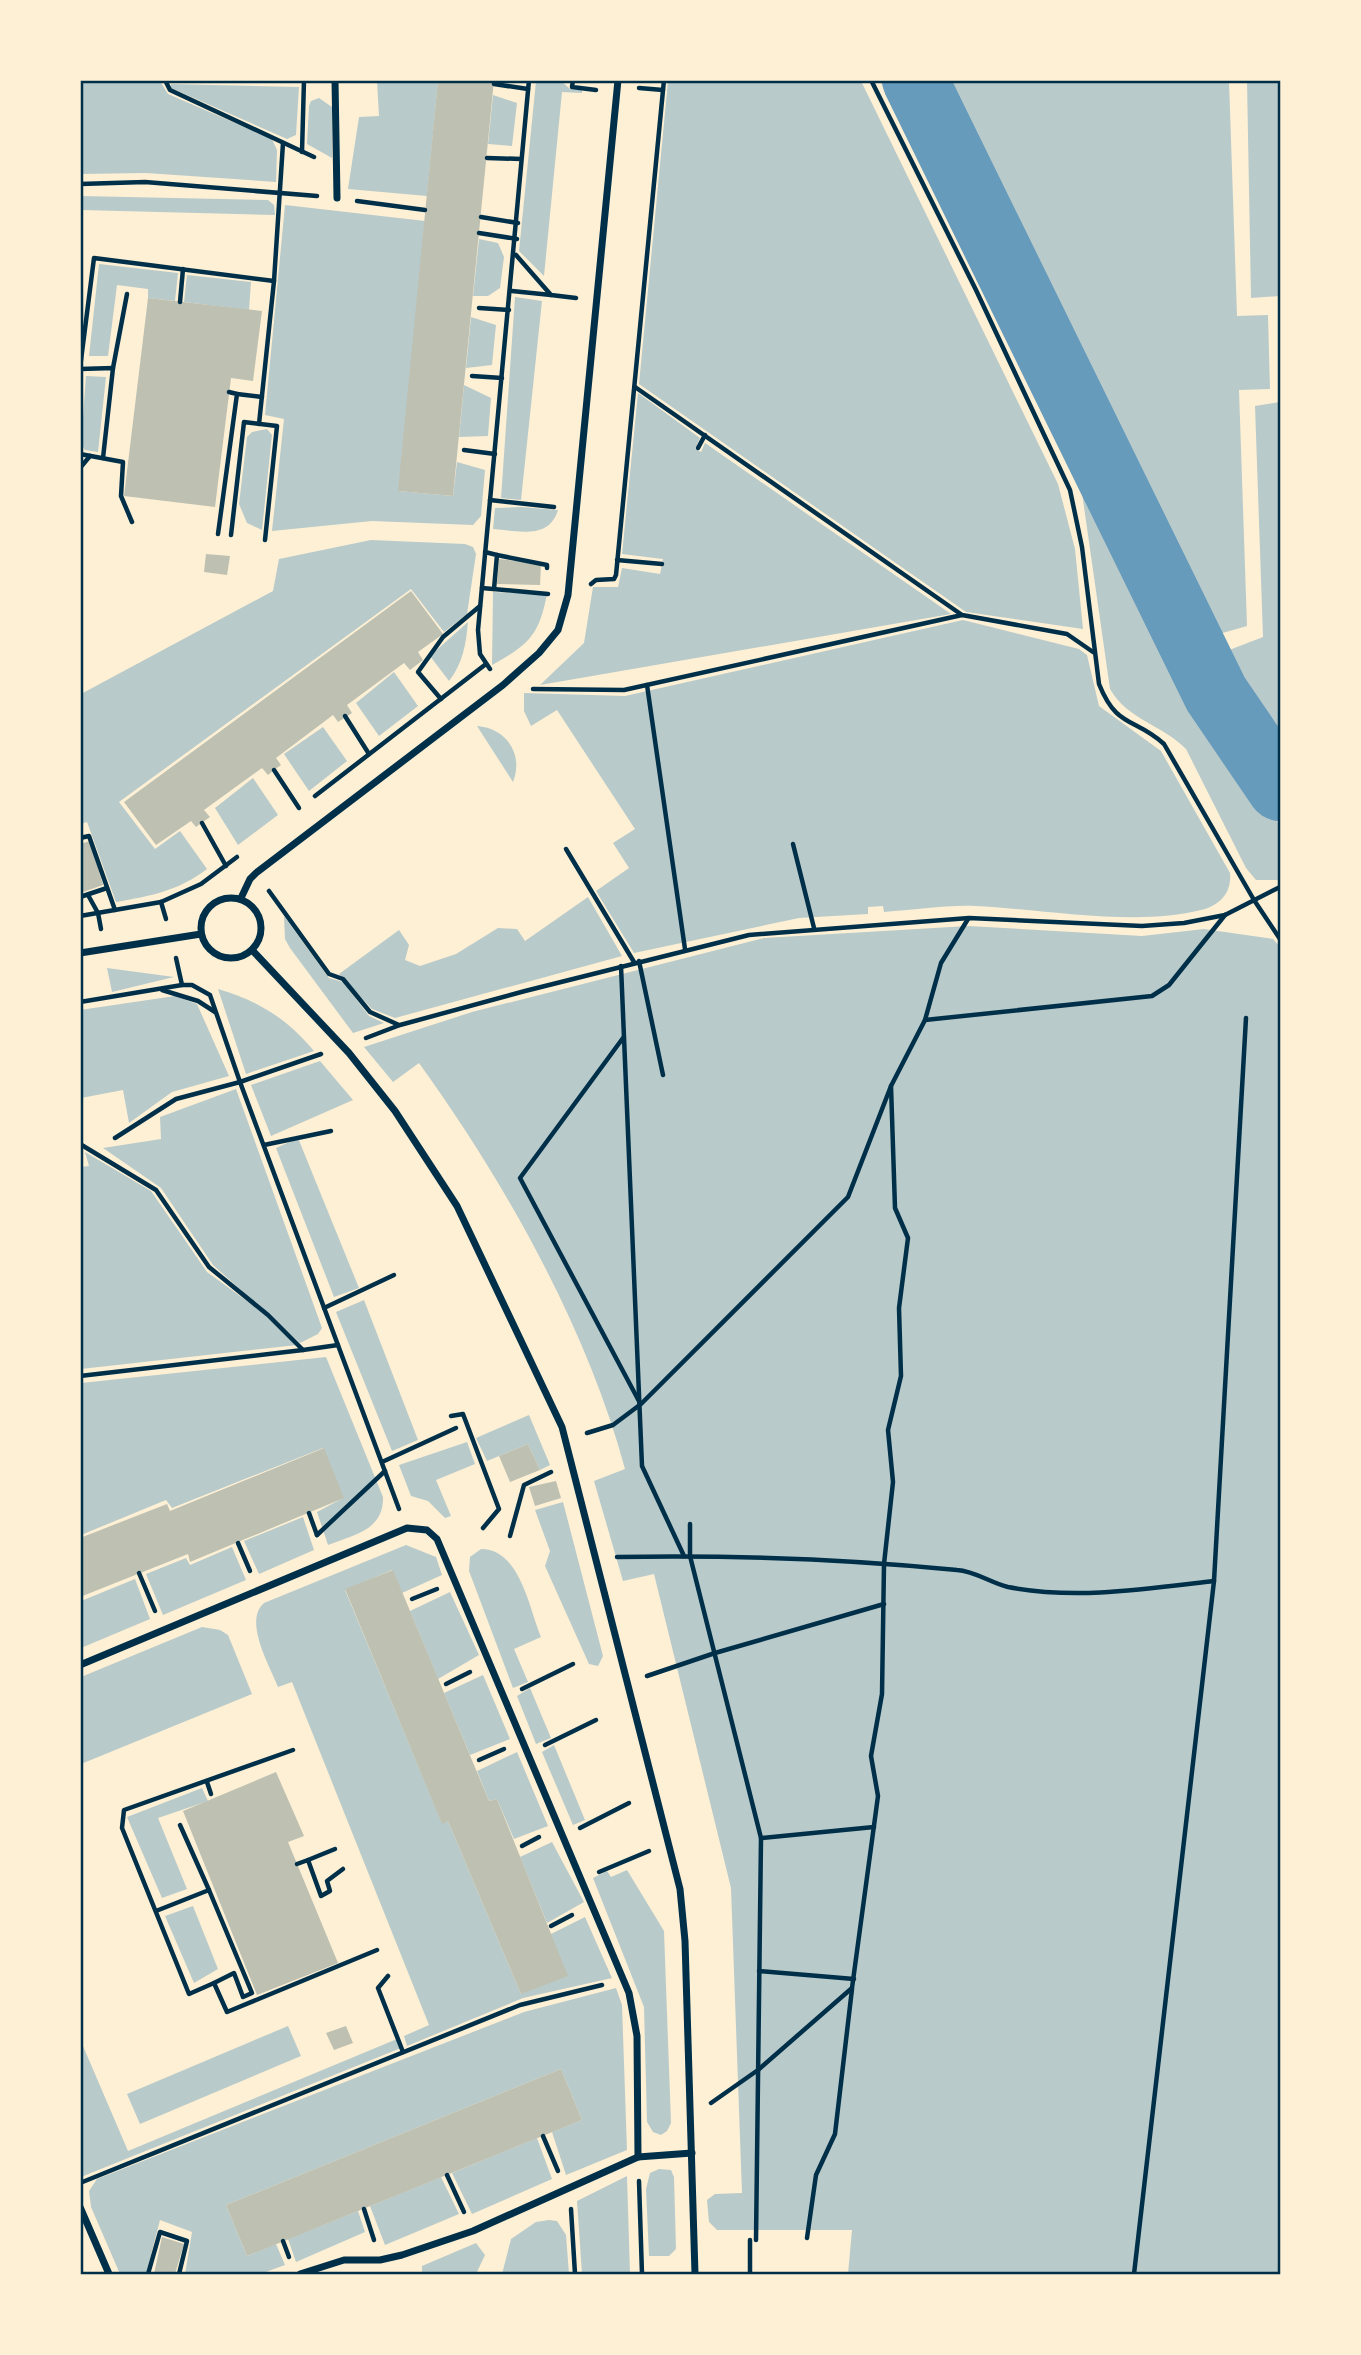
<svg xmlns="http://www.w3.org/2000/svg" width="1361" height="2355" font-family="Helvetica,sans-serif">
<rect width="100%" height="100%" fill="#fdf0d5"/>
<g fill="#b9caca">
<polygon points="80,81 160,81 168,94 272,139 277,150 276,182 146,173 81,174"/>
<polygon points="377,81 438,81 427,196 348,189 359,117 379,116"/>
<polygon points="536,81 561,81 570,89 582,90 582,93 562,92 544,276 519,251"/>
<polygon points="668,81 861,81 1058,484 1075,549 1083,629 966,612 639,384"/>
<path d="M 880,81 L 910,81 L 1205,692 L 1257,770 L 1280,828 L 1280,880 L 1256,880 L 1246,868 L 1186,749 C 1161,724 1128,720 1110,689 L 1082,493 Z"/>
<polygon points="936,81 1229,81 1237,316 1268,315 1270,389 1239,390 1247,626 1198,640"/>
<polygon points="1247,81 1280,81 1280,777 1218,688 1211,657 1263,637 1255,406 1280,402 1279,296 1251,298"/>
<polygon points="171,84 299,87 296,135 287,139 171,88"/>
<polygon points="493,95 517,103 512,146 488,144"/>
<polygon points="319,98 332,107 332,158 307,144 309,106 311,101"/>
<polygon points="81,196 268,200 274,205 275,215 81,210"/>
<polygon points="285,205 425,221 399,491 453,496 457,462 485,470 481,516 473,525 372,521 272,531 284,419 265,415"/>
<polygon points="479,239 498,243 504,257 500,288 488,296 473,296"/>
<polygon points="99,264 178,273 175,301 148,298 148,289 117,285 108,356 89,356"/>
<polygon points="187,275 251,282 249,310 184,302"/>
<polygon points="515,297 542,301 521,500 501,498"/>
<polygon points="471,317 496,325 492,365 466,368"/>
<polygon points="86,376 106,377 98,452 85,450 81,444"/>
<polygon points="464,385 491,398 488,436 459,437"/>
<polygon points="638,393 700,438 695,449 701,452 705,443 951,614 540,685 584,643 593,587 618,587 622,568 660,574 663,559 622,554"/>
<polygon points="267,429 272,435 262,530 247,523 239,504 247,437 252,432"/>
<path d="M 521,507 L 558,510 C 549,540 518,531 493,529 L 495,508 Z"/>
<path d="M 371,540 L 465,544 L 473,547 L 476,554 L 467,614 L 444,632 L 411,589 L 119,802 L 155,849 L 180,831 L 207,869 C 178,891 151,896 116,902 L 87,822 L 81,824 L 81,694 L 273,591 L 279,559 Z"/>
<path d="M 493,592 L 547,594 C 539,636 528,645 492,665 Z"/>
<path d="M 963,620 L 1079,649 L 1087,655 L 1099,706 L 1161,751 L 1230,873 C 1232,892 1220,906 1201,910 C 1137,927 1042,909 975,906 C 945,905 914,910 884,912 L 883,906 L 868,907 L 868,914 L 799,918 L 634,953 L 596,891 L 629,868 L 613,843 L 635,829 L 557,710 L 531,726 L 524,711 L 524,693 L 625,696 Z"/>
<path d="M 468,622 C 466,644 463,663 449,681 L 430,656 Z"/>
<polygon points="394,672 418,706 379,736 356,703"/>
<path d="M 477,726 C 506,728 524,754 513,782 Z"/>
<polygon points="323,727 347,761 309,791 284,754"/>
<polygon points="253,778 278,815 238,845 215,808"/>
<polygon points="588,897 622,956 395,1018 372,1009 339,974 399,930 409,945 405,960 420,966 456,954 498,928 517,929 525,941"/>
<polygon points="284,916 329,978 343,982 369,1016 384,1023 353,1033 290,948 285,939"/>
<path d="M 968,926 L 1142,936 L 1204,929 L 1273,939 L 1280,947 L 1280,2274 L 848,2274 L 852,2230 L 717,2230 L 709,2222 L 707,2200 L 715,2194 L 742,2193 L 731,1888 L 654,1574 L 623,1581 L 594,1481 L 625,1469 C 587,1327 504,1181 419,1063 L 393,1082 L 364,1047 L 472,1012 L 764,938 Z"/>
<polygon points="107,968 174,977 112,992"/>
<path d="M 218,989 C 259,1001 286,1018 314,1051 L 246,1074 Z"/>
<polygon points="175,996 197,1004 229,1076 172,1092 129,1123 123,1090 81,1098 80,1010"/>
<polygon points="320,1061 353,1100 271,1136 251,1085"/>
<polygon points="236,1089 322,1328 318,1334 300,1343 213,1265 161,1188 103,1148 161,1139 160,1117"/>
<polygon points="298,1138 359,1288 334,1297 276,1148"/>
<polygon points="85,1152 151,1191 207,1272 265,1314 297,1345 81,1369 80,1167 89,1166"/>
<polygon points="364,1300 418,1440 392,1451 336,1312"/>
<path d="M 326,1357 L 383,1497 C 384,1530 354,1535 328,1545 L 317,1512 L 343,1498 L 323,1448 L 172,1508 L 166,1500 L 81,1535 L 81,1383 Z"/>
<polygon points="529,1415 550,1465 540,1470 528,1444 487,1461 476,1438"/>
<polygon points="467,1442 475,1464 436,1480 451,1516 445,1518 428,1501 411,1496 399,1465"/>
<polygon points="563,1502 603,1656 598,1666 589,1664 545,1566 550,1551 535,1510"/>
<polygon points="303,1517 314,1550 259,1574 244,1541"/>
<path d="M 406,1545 L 436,1557 L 442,1575 L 402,1593 L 392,1570 L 345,1590 L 442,1823 L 448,1821 L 521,1994 L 551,1934 L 585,1917 L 612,1978 L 523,1998 L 407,2046 L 404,2036 L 429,2025 L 292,1682 L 278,1687 C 270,1666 243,1621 264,1603 Z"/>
<polygon points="232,1547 246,1580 163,1615 146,1574 186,1558 190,1565"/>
<path d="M 481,1549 C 520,1549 529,1608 541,1637 L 514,1649 L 528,1682 L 513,1688 L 469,1571 L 470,1557 Z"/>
<polygon points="135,1579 150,1619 81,1648 81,1601"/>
<polygon points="450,1592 479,1655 438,1679 410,1611"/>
<polygon points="202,1627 220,1630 228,1635 252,1694 81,1764 81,1677"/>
<polygon points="483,1675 510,1739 470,1755 444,1693"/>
<polygon points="530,1688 551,1738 536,1744 517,1696"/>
<polygon points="554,1745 585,1820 573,1825 542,1752"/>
<polygon points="517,1752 548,1826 514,1839 497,1799 489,1801 477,1771"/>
<polygon points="202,1788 208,1801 158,1818 187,1889 162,1898 127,1817"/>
<polygon points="552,1842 584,1902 547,1923 520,1857"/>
<polygon points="627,1870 664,1931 671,2123 667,2131 661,2135 653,2132 647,2122 644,2007 593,1878 607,1871 611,1877"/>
<polygon points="193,1906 218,1969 194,1983 165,1916"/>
<polygon points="616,1988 622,2005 627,2150 566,2175 552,2132 582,2120 561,2069 226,2205 247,2256 276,2244 285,2265 260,2274 185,2274 192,2232 160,2220 146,2274 120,2274 91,2207 89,2191 97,2179 524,2012"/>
<polygon points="288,2026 301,2056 140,2124 127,2094"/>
<polygon points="80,2039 128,2151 397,2039 401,2048 81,2177"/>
<polygon points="537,2138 552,2179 472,2214 452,2173"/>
<polygon points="659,2169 671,2170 674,2177 676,2249 669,2256 649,2256 646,2189 650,2173"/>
<polygon points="627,2176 630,2274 582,2274 577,2201"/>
<polygon points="441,2177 459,2214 385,2245 370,2206"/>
<polygon points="358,2211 365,2232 296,2262 288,2239"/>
<polygon points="549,2220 557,2221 566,2235 569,2274 502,2274 511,2239 536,2222"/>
<polygon points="476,2243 485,2255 476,2274 422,2274 422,2266"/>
</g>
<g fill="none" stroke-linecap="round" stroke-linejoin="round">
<polyline stroke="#669bbc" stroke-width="66" points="915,80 1216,694 1280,788"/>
</g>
<g fill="#bec0b2">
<polygon points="438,80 494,80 453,496 398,491"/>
<polygon points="148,298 262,311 253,381 231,378 215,507 124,496"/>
<polygon points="206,554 230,556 227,575 204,572"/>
<polygon points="499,559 541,564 540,585 497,584"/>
<polygon points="411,591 443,634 418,652 423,660 410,670 404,663 347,705 352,713 338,722 333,715 276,758 281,765 274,770 268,775 262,768 204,810 210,817 196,827 191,821 156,845 124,802"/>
<polygon points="90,841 103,885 83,892 80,844"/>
<polygon points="528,1444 540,1470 510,1482 499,1456"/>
<polygon points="324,1448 344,1498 190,1562 188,1554 80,1597 80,1538 167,1504 170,1511"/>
<polygon points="556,1481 561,1498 535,1506 529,1487"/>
<polygon points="393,1570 489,1801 497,1799 568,1976 521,1994 448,1821 442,1824 345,1589"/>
<polygon points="276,1772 304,1836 288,1842 338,1963 257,1995 183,1811"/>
<polygon points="346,2026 353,2043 334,2050 326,2033"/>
<polygon points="561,2069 582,2120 247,2256 226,2205"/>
<polygon points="162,2237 184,2244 175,2274 154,2274"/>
</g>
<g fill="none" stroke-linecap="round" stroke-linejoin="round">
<g stroke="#003049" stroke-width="4.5">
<polyline points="165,80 170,90 314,157"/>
<polyline points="573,80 572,87 596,90"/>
<path d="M 871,80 L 976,290 L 1070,490 L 1082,547 L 1099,684 C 1117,729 1134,717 1164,744 L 1254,900 L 1280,939"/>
<polyline points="494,84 528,89"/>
<polyline points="639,88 663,90"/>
<polyline points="302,152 304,80"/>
<polyline points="487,158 521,159"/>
<polyline points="80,184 145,182 317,196"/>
<polyline points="357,201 425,210"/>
<polyline points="481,217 518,223"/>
<polyline points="479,233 517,239"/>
<polyline points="516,255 551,295 576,298"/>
<polyline points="274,281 283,143"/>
<polyline points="512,291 551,295"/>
<polyline points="180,302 183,269"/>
<polyline points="479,308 509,310"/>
<polyline points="80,368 94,258 274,281 259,424"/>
<polyline points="113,368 127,294"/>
<polyline points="80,369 113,368 103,458"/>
<polyline points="472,376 502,378"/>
<polyline points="635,387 962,615 1067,634 1093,652"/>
<polyline points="237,394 262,397"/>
<polyline points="698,448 705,435"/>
<polyline points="464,450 495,454"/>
<polyline points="80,454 123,462 121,496 132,522"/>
<polyline points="80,468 90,456"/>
<polyline points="490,500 554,507"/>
<polyline points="218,534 237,394 229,392"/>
<polyline points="231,535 244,422 277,426 265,540"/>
<polyline points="485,552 497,555 494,589"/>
<polyline points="497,555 547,565 547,568"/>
<polyline points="617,560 662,564"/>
<polyline points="591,584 596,580 614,579 616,575 664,80"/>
<polyline points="482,588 548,594"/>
<polyline points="490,669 480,654 478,630 529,80"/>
<polyline points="647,685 685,949"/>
<polyline points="533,689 624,690 962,615"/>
<polyline points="441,699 418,672 443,637 480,606"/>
<polyline points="345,716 369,754"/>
<polyline points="274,770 299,808"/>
<polyline points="315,796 486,664"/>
<polyline points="202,823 226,866"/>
<polyline points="80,838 89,836 115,910"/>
<polyline points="793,844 814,928"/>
<polyline points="566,849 634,962"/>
<polyline points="269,891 329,974 343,979 370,1012 399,1025"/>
<polyline points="88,895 98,913 101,929"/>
<polyline points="80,897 107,888"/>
<polyline points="161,902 166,919"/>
<polyline points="80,916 161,902 201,884 237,857"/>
<polyline points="176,958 182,985"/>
<polyline points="639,961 663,1075"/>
<polyline points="621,966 642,1466 684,1556"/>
<polyline points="162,990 198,1001 215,1012"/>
<polyline points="80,1002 182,985 192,985 210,995 240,1082 399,1509"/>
<polyline points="925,1020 1152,996 1169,985 1225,915"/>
<polyline points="366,1038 400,1025 525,991 749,935 969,918 1142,926 1184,923 1225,915 1280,887"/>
<polyline points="623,1038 520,1178 640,1403"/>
<polyline points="115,1138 176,1099 240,1082 321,1054"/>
<polyline points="80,1144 156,1190 209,1267 268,1315 303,1350 338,1345"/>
<polyline points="264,1145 331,1131"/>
<polyline points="324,1308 394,1275"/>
<polyline points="80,1376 303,1350"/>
<polyline points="451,1416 463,1414 499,1509 483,1528"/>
<polyline points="587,1433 613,1425 641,1404 848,1197 891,1086 925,1020 941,963 968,919"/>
<polyline points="382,1462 456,1428"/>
<polyline points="309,1513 317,1535"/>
<polyline points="690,1524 690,1556 761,1838 756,2240"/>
<polyline points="317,1535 385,1471"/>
<polyline points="510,1536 524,1485 551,1472"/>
<polyline points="238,1543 250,1571"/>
<path d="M 617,1557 C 730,1555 845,1559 957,1570 C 975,1571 991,1583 1008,1587 C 1076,1600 1146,1589 1214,1581"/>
<polyline points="139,1573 155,1611"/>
<polyline points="412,1599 437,1589"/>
<polyline points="647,1676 715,1653 884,1604"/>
<polyline points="446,1684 470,1672"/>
<polyline points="522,1689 573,1664"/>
<polyline points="545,1745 596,1720"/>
<polyline points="293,1750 124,1810 122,1828 189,1994 214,1983 227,2012 377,1950"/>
<polyline points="479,1760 504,1749"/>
<polyline points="207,1782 211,1794"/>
<polyline points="180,1825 209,1890"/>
<polyline points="580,1828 629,1803"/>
<polyline points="761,1838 874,1827"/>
<polyline points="522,1846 539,1837"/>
<polyline points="308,1860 335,1849"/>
<polyline points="297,1864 308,1860 321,1896 330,1891 327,1881 343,1869"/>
<polyline points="599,1872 649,1851"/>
<polyline points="156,1911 209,1890 252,1993 243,1997 234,1973 214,1983"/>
<polyline points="551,1926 572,1915"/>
<polyline points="759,1971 854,1979"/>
<polyline points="388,1976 378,1988 403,2052"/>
<polyline points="711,2103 758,2070 852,1988 878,1796 871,1756 882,1694 884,1564 893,1482 888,1430 901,1376 899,1308 908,1238 895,1208 891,1086"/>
<polyline points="543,2136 558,2171"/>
<polyline points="447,2175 464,2212"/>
<polyline points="639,2181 642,2274"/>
<polyline points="80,2183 520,2005 602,1985"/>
<polyline points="364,2209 374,2240"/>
<polyline points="571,2209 575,2274"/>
<polyline points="807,2238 816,2175 835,2134 852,1989"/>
<polyline points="750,2240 750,2274"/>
<polyline points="283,2241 289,2257"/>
<polyline points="148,2274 160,2232 187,2241 179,2274"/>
<polyline points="1134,2274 1214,1581 1246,1018"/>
</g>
<g stroke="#003049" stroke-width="7">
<polyline points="335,80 337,198"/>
<circle cx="231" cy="928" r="30"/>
<polyline points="241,898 250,879 256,873 503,685 539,653 558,630 568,595 618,80"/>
<polyline points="252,950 349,1053 395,1111 457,1206 562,1427 680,1889 685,1941 695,2274"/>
<polyline points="80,953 201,934"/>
<polyline points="80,1665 407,1528 427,1530 437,1539 629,1993 637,2036 638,2157"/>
<polyline points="80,2207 109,2274"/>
<polyline points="300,2274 344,2260 380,2260 402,2255 473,2231 638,2157 692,2153"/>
</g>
</g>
<rect width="1361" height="2355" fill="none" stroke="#fdf0d5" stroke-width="164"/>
<rect x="82" y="82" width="1197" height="2191" fill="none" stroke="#003049" stroke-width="2.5"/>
</svg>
